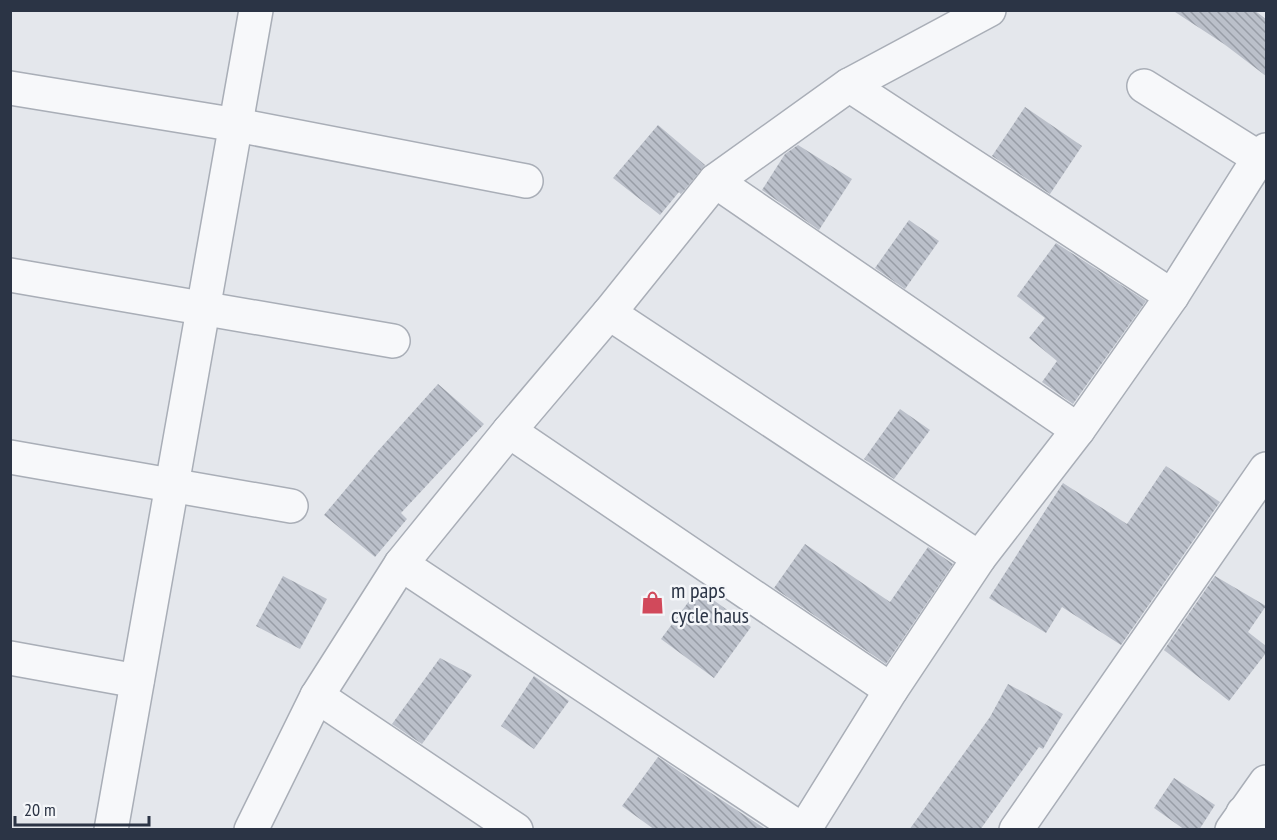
<svg xmlns="http://www.w3.org/2000/svg" width="1277" height="840" font-family="'PT Sans Narrow',sans-serif">
<defs>
<pattern id="building-back-hatch" width="6" height="6" patternUnits="userSpaceOnUse" patternTransform="scale(1.5)"><rect width="6" height="6" fill="#bbc0ca"/><path d="M-1 5l2 2M0 0l6 6M5-1l2 2" fill="none" stroke="#989da6"/></pattern>
</defs>
<rect width="100%" height="100%" fill="#e4e7ec"/>
<g fill="url(#building-back-hatch)">
<polygon points="1172,10 1254,10 1266,19 1266,76 1224,44"/>
<polygon points="1025,107 1082,146 1050,194 992,156"/>
<polygon points="658,125 705,165 681,194 679,192 660,215 613,178"/>
<polygon points="798,145 852,179 819,230 762,190 785,154"/>
<polygon points="909,220 939,241 905,289 875,268"/>
<polygon points="1056,243 1146,301 1073,404 1042,382 1057,361 1029,338 1045,318 1017,296"/>
<polygon points="438,384 484,424 401,513 407,519 375,557 324,515 377,452"/>
<polygon points="900,409 930,430 894,479 864,459"/>
<polygon points="1166,466 1220,502 1121,645 1062,607 1046,633 989,598 1063,483 1127,524"/>
<polygon points="805,544 890,602 928,547 953,564 886,664 774,588"/>
<polygon points="283,576 327,599 300,649 256,626"/>
<polygon points="1215,576 1266,606 1248,632 1266,646 1266,653 1229,701 1164,650"/>
<polygon points="698,589 751,627 714,678 661,639"/>
<polygon points="440,658 472,675 422,744 392,724"/>
<polygon points="534,676 569,701 534,749 501,726"/>
<polygon points="1008,684 1063,714 1043,749 1039,747 980,830 909,830 990,717"/>
<polygon points="658,757 714,795 767,830 655,830 622,806"/>
<polygon points="1174,778 1215,805 1199,830 1185,830 1154,808"/>
</g>
<g fill="none" stroke-linecap="round" stroke-linejoin="round">
<defs>
<g id="minor">
<polyline points="849,85 1172,296"/>
<polyline points="1144,86 1259,158"/>
<polyline points="10,88 237,125 526,181"/>
<polyline points="715,181 1078,430"/>
<polyline points="10,275 393,341"/>
<polyline points="609,313 979,558"/>
<polyline points="509,431 891,690"/>
<polyline points="10,457 291,506"/>
<polyline points="401,564 802,830"/>
<polyline points="10,658 137,681"/>
<polyline points="317,696 516,830"/>
<polyline points="1243,813 1266,830"/>
<polyline points="111,830 256,10"/>
<polyline points="251,830 317,696 401,564 509,431 609,313 715,181 849,85 989,10"/>
<polyline points="804,830 891,690 979,558 1078,430 1172,296 1259,158 1266,150"/>
<polyline points="1016,830 1266,469"/>
<polyline points="1232,830 1266,782"/>
</g>
</defs>
<use href="#minor" stroke="#a9aeb7" stroke-width="36"/>
<use href="#minor" stroke="#f7f8fa" stroke-width="33"/>
</g>
<defs>
<symbol id="shop-bare" viewBox="-9 -9 18 18"><path d="M-5-2.5h2.3a2.7 3.5 0 0 1 5.4 0H5L5.5 6h-11ZM-1.5-2.5h3a1.5 2.3 0 0 0-3 0Z" fill="#d1495b" stroke="#f4f6f9" stroke-width="2.5" paint-order="stroke"/></symbol>
</defs>
<g fill-rule="evenodd">
<use href="#shop-bare" x="636" y="586" width="33" height="33"/>
</g>
<g text-anchor="middle" dominant-baseline="central" stroke-width="5" stroke-linejoin="round" paint-order="stroke">
<g font-size="22" fill="#2b3445" stroke="#f4f6f9" text-anchor="start">
<text x="671" y="590">m paps<tspan x="671" dy="25">cycle haus</tspan></text>
</g>
</g>
<rect width="1277" height="840" fill="none" stroke="#2b3445" stroke-width="24"/>
<path d="M15 816v9h134v-9" fill="none" stroke="#2b3445" stroke-width="3"/>
<text x="24" y="816" font-size="18" fill="#2b3445" stroke="#f4f6f9" stroke-width="4.5" paint-order="stroke">20 m</text>
</svg>
